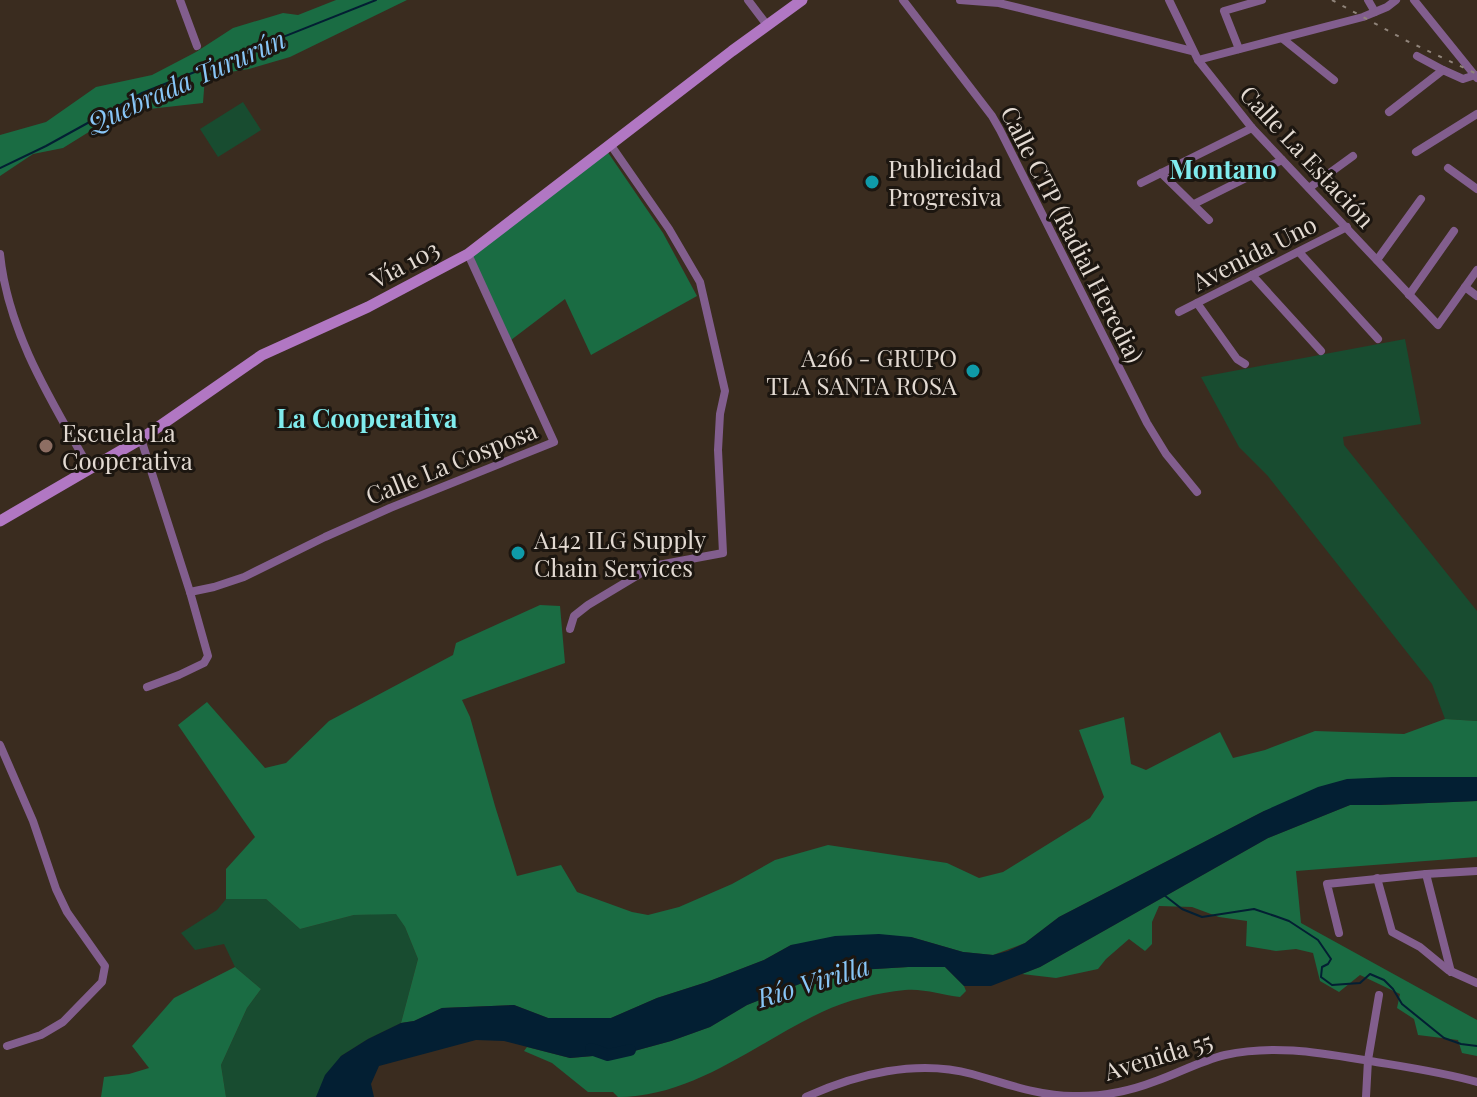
<svg xmlns="http://www.w3.org/2000/svg" width="1477" height="1097" font-family="'Playfair Display',serif">
<rect width="100%" height="100%" fill="#3a2c1f"/>
<g fill="#184c30">
<polygon points="243,102 261,130 218,157 200,129"/>
<polygon points="1405,339 1421,424 1343,437 1344,445 1477,611 1477,721 1445,719 1432,684 1267,475 1239,447 1201,377"/>
<polygon points="226,899 266,899 300,929 354,915 396,913 405,927 418,959 401,1023 368,1039 341,1056 316,1097 226,1097 221,1065 247,1008 261,989 235,967 224,944 195,950 181,933 217,910"/>
</g>
<g fill="#1a6c43">
<polygon points="336,0 407,0 290,57 249,69 205,76 203,103 149,109 113,117 63,148 33,154 0,176 0,135 46,122 96,87 152,75 196,52 233,28 283,13 298,15"/>
<polygon points="607,151 663,233 697,296 591,355 565,299 511,340 472,255"/>
<polygon points="540,605 560,606 565,663 462,700 470,717 495,806 517,876 561,865 577,892 632,912 648,915 679,907 732,884 775,860 828,845 947,863 979,878 1003,872 1090,818 1104,797 1079,730 1124,717 1131,764 1146,770 1220,732 1233,758 1265,750 1315,731 1404,734 1445,719 1477,721 1477,777 1264,811 1059,917 1025,943 993,955 963,952 911,937 791,945 764,960 707,982 657,998 611,1018 548,1018 514,1005 442,1008 414,1021 401,1023 418,959 405,927 396,914 354,915 300,929 266,899 226,899 226,869 255,837 178,725 207,702 265,768 286,763 329,721 453,655 456,643"/>
<polygon points="1477,801 1477,857 1296,871 1301,923 1477,1020 1477,1056 1462,1053 1458,1040 1418,1035 1414,1019 1397,1008 1400,994 1360,975 1339,992 1320,981 1313,953 1296,949 1276,951 1246,946 1247,921 1219,917 1192,907 1159,906 1152,922 1152,944 1145,951 1129,939 1106,959 1098,969 1056,978 1022,974 1040,967 1268,838 1350,805 1379,805"/>
<polygon points="235,967 261,989 247,1008 221,1065 226,1097 101,1097 104,1077 129,1074 149,1068 132,1046 174,998"/>
<path d="M 908,967 L 945,967 L 964,986 L 966,991 L 960,997 C 943,995 922,988 905,990 C 877,993 847,1000 822,1012 C 756,1043 694,1097 618,1097 L 613,1092 L 588,1092 L 552,1063 L 524,1051 L 527,1047 L 570,1058 L 627,1053 L 671,1041 L 710,1027 L 747,1005 L 807,981 L 858,970 Z"/>
</g>
<polygon fill="#031f33" points="1392,777 1477,777 1477,801 1379,805 1350,805 1268,838 1040,967 991,986 964,986 945,967 908,967 858,970 807,981 747,1005 710,1027 671,1041 627,1053 570,1058 504,1041 476,1040 379,1066 371,1084 374,1097 316,1097 325,1075 341,1056 368,1039 401,1023 414,1021 442,1008 514,1005 548,1018 611,1018 657,998 707,982 764,960 791,945 835,936 879,934 911,937 963,952 993,955 1008,951 1025,943 1059,917 1264,811 1318,787 1347,779"/>
<g fill="none" stroke-linecap="round" stroke-linejoin="round">
<g stroke="#031f33" stroke-width="2">
<polyline points="0,168 46,146 142,93 376,0"/>
<polyline points="1164,895 1182,909 1202,917 1254,909 1275,916 1289,921 1318,940 1331,959 1328,964 1322,967 1321,977 1332,985 1360,983 1370,974 1384,980 1393,989 1402,1004 1444,1038 1461,1044 1477,1046"/>
</g>
<polyline stroke="#031f33" stroke-width="12" points="591,1049 608,1055 630,1050"/>
<g stroke="#825e8e" stroke-width="8">
<polyline points="180,0 197,46"/>
<polyline points="748,0 767,25"/>
<polyline points="903,0 992,116 1000,130 1147,423 1166,454 1197,492"/>
<polyline points="960,0 999,3 1192,51"/>
<polyline points="1169,0 1198,60 1252,128 1438,325 1477,270"/>
<polyline points="1368,0 1375,12"/>
<polyline points="1414,0 1477,78"/>
<polyline points="1283,39 1334,80"/>
<polyline points="1239,49 1224,11 1262,0"/>
<polyline points="1198,60 1363,17 1387,7 1396,0"/>
<polyline points="1443,70 1463,79 1475,75"/>
<polyline points="1389,112 1443,70 1417,56"/>
<polyline points="1416,152 1477,114"/>
<polyline points="1448,168 1477,189"/>
<polyline points="1161,173 1209,220"/>
<polyline points="1141,183 1252,128"/>
<polyline points="1309,188 1353,156"/>
<polyline points="1194,204 1282,160"/>
<polyline points="1299,252 1378,339"/>
<path d="M 0,254 C 8,333 52,402 90,469"/>
<polyline points="1377,260 1421,199"/>
<polyline points="1252,275 1321,351"/>
<polyline points="1465,287 1477,296"/>
<polyline points="1409,295 1454,231"/>
<polyline points="1197,303 1237,359 1245,364"/>
<polyline points="1179,312 1347,227"/>
<polyline points="141,439 190,592 208,656 204,663 179,675 147,687"/>
<polyline points="190,592 214,587 244,577 325,537 390,508 554,442 468,254"/>
<polyline points="570,629 574,616 588,605 653,566 723,553 718,450 720,414 725,391 700,282 669,229 610,144"/>
<polyline points="0,745 33,821 56,889 67,912 105,966 102,982 63,1022 41,1035 7,1046"/>
<polyline points="1426,874 1451,972"/>
<polyline points="1377,878 1392,932 1420,947 1448,970 1477,983"/>
<polyline points="1339,933 1327,884 1426,874 1477,871"/>
<path d="M 806,1097 C 856,1074 917,1059 972,1074 C 1005,1083 1038,1096 1073,1096 C 1101,1097 1130,1091 1156,1081 C 1179,1073 1200,1061 1225,1055 C 1274,1044 1321,1053 1370,1061 C 1406,1067 1442,1072 1477,1082"/>
<polyline points="1366,1097 1368,1060 1379,995"/>
</g>
<polyline stroke="#b177c3" stroke-width="11" points="0,521 141,439 262,355 368,307 468,254 732,51 802,0"/>
<polyline stroke="#90847a" stroke-width="2" stroke-dasharray="4 8" stroke-linecap="butt" points="1332,0 1407,41 1477,74"/>
</g>
<g fill="#0f9aa8" stroke="#1c1610" stroke-width="3">
<circle cx="872" cy="182" r="8"/>
<circle cx="973" cy="371" r="8"/>
<circle cx="518" cy="553" r="8"/>
</g>
<circle fill="#8d6e63" stroke="#1c1610" stroke-width="3" cx="46" cy="446" r="8"/>
<g text-anchor="middle" dominant-baseline="central" stroke-width="6" stroke-linejoin="round" paint-order="stroke">
<g font-size="24" fill="#e3dad2" stroke="#1c1610">
<text transform="translate(1308 156) rotate(47)">Calle La Estación</text>
<text transform="translate(1073 234) rotate(63)">Calle CTP (Radial Heredia)</text>
<text transform="translate(1254 252) rotate(-27)">Avenida Uno</text>
<text transform="translate(404 263) rotate(-28)">Vía 103</text>
<text transform="translate(451 462) rotate(-22)">Calle La Cosposa</text>
<text transform="translate(1158 1055) rotate(-17)">Avenida 55</text>
</g>
<g font-size="24" fill="#e3dad2" stroke="#1c1610" text-anchor="start">
<text x="888" y="168">Publicidad<tspan x="888" dy="28">Progresiva</tspan></text>
<text x="957" y="357" text-anchor="end">A266 - GRUPO<tspan x="957" dy="28">TLA SANTA ROSA</tspan></text>
<text x="62" y="432">Escuela La<tspan x="62" dy="28">Cooperativa</tspan></text>
<text x="534" y="539">A142 ILG Supply<tspan x="534" dy="28">Chain Services</tspan></text>
</g>
<g font-size="26" font-style="italic" fill="#88c6f7" stroke="#1c1610">
<text transform="translate(186 80) rotate(-24)">Quebrada Tururún</text>
<text transform="translate(813 981) rotate(-17)">Río Virilla</text>
</g>
<g font-size="26" font-weight="bold" fill="#80ecee" stroke="#1c1610">
<text x="1223" y="168">Montano</text>
<text x="367" y="417">La Cooperativa</text>
</g>
</g>
</svg>
